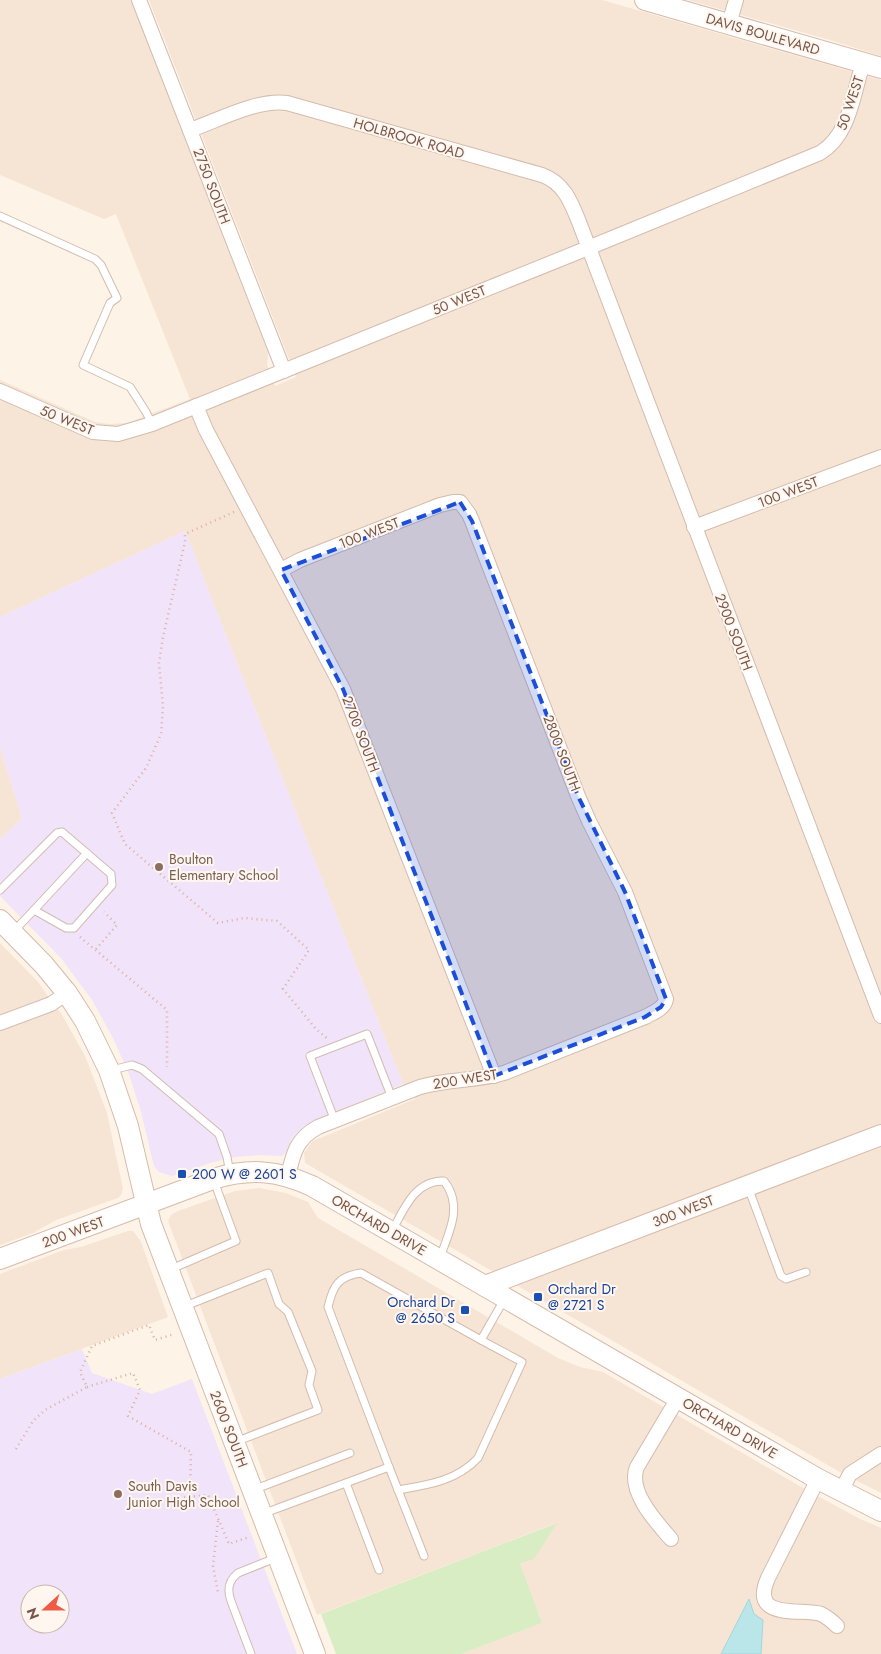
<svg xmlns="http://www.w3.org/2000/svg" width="881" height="1654" font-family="Jost,sans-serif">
<rect width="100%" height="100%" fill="#fef3e7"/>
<g fill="#f6e4d5">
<polygon points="0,0 131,0 268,352 267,365 275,386 296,377 149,0 602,0 881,80 881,1493 838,1471 305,1163 304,1153 313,1141 415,1099 403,1084 185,531 0,617 0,380 95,422 110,424 127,423 190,399 116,214 104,219 0,175"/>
<polygon points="688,0 881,0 881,56 830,40"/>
<polygon points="0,747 22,818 0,839"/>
<polygon points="0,943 37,981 62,1015 85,1056 107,1113 123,1189 121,1195 118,1198 56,1220 33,1233 0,1245"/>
<polygon points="259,1188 286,1193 308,1202 318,1218 558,1358 580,1367 603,1372 803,1488 858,1518 881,1528 881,1654 461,1654 542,1623 520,1563 556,1523 317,1615 168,1221 171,1215 178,1211 235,1191"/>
<polygon points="128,1231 133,1231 141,1242 168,1317 0,1379 0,1274 64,1250 81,1247"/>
</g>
<g fill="#f0e3fa" fill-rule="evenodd">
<polygon points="185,531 403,1084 313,1121 304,1126 292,1138 285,1154 281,1156 258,1155 235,1157 210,1163 172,1176 159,1172 154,1166 141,1112 129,1074 113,1038 92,1000 61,958 0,896 0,839 22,818 0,747 0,617"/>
<path d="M 82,1349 L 92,1373 L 152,1394 L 192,1379 L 297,1654 L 0,1654 L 0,1379 ZM 30,1594 L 60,1594 L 60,1624 L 30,1624 Z"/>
</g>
<polygon fill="#d8edc4" points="557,1523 534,1559 520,1563 542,1623 461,1654 336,1654 321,1614"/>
<polygon fill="#bae6e9" stroke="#9fd7dc" points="749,1599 754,1614 763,1620 761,1654 721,1654"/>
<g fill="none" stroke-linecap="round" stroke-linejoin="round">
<defs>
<g id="lane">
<polyline points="0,216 95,259 101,265 117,298 110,303 83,365 130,387 146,412 152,424"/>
<polyline points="0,890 57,833 62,832 111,874 112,885 74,928 66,928 34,910 14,931"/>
<polyline points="34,910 87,853"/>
<polyline points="112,1070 132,1065 142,1069 219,1134 227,1157 230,1174"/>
<polyline points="335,1121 310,1056 367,1034 392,1098"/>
<polyline points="748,1187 781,1276 786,1279 806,1272"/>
<path d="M 392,1231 C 404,1209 415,1180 444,1181 C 463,1205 450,1231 440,1257"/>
<polyline points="169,1270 236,1241 214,1181"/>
<polyline points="183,1307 268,1273 279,1304 288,1312 312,1371 309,1385 318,1410 235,1442"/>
<polyline points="389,1467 424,1556"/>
<polyline points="346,1483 379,1570"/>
<polyline points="253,1490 350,1453"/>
<path d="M 398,1490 C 427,1485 457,1481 478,1458 L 522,1362 L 481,1340"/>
<path d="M 262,1514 L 389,1467 L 328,1307 C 333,1286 338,1276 361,1273 L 481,1340 L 505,1298"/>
<path d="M 251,1654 L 231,1601 C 227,1590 228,1581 238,1573 L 278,1557"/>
</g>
<g id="street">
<polyline points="139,0 284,371"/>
<polyline points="729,24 736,0"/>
<path d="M 190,130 C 219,120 257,99 287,103 L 542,175 C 564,183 571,202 579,222 L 881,1016"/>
<path d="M 0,391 L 93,432 L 118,434 L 152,424 L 588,248 L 820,153 C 850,135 853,94 863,63"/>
<polyline points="196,406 206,430 343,689 494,1076"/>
<polyline points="694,527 881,457"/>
<path d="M 281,570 L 300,560 L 440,505 L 453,502 L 460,502 L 469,514 L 472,521 L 578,796 L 589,821 L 625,892 L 666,999 C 665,1008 653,1013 645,1017 L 504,1073 C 476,1081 447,1079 420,1087 L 318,1127 C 296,1139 293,1154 288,1176"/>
<polyline points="0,1023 51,1004 67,993"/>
<path d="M 818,1479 L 768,1578 C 749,1621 801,1608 821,1614 C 827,1617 832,1621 837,1626"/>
<polyline points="841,1491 850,1474 881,1454"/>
<path d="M 671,1539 C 657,1523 627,1491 637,1467 L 678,1398"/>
</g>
<g id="secondary">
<polyline points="645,0 881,68"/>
<polyline points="0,920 44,965 67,993 85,1021 109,1070 128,1126 151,1224 315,1654"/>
<path d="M 0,1259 L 213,1179 C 250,1168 277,1170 312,1186 L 818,1479 L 881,1511"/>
<polyline points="485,1286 881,1135"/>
</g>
</defs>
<use href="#lane" stroke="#d3bcae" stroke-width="9"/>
<use href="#street" stroke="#d3bcae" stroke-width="16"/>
<use href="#secondary" stroke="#d7bbab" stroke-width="22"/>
<g stroke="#dbb19f" stroke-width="2.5" stroke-dasharray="1 4" stroke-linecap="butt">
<polyline points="234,512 185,534 185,542 163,637 159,663 163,706 161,734 146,768 112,813 125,844 218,923 244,918 277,921 309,950 283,989 316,1029 329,1040"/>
<polyline points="80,937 167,1010 167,1067"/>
<polyline points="96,949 117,925 104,912"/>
<polyline points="87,1387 133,1373 140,1390 128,1416 191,1452 190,1497"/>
<polyline points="16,1449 33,1421 45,1410 87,1387 80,1372 92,1346 149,1325 155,1340 174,1334"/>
<polyline points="179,1498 208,1495 229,1544 249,1537"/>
<polyline points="218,1521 213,1566 218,1592"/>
</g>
<use href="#lane" stroke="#fff" stroke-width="7"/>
<use href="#street" stroke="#fff" stroke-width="14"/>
<use href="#secondary" stroke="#fff" stroke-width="20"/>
</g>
<path fill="#1d4ed8" fill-opacity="0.2" stroke="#1d4ed8" stroke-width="4" stroke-dasharray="10 6" stroke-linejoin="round" d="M 460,502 L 472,521 L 578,796 L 625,892 L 666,999 L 661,1007 L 645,1017 L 494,1076 L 343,689 L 281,570 Z"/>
<g fill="#8d6e63" stroke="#fff7ef" stroke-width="2">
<circle cx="159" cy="867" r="5"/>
<circle cx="118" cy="1494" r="5"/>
</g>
<g fill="#1a4fb4" stroke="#fff7ef" stroke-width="2">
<rect x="177" y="1169" width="10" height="10" rx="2.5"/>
<rect x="533" y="1292" width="10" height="10" rx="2.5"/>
<rect x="460" y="1305" width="10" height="10" rx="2.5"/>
</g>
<g text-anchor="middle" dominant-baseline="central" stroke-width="4" stroke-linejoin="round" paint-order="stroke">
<g font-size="14" fill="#7a5649" stroke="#fff7ef">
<text transform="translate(763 34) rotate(16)">DAVIS BOULEVARD</text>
<text transform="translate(850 103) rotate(-71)">50 WEST</text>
<text transform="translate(409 138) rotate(16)">HOLBROOK ROAD</text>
<text transform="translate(212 186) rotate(69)">2750 SOUTH</text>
<text transform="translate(459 300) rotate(-22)">50 WEST</text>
<text transform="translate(67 420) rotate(22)">50 WEST</text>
<text transform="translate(788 492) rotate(-21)">100 WEST</text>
<text transform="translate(369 533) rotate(-21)">100 WEST</text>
<text transform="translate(734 632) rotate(69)">2900 SOUTH</text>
<text transform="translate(361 734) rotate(69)">2700 SOUTH</text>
<text transform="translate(562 753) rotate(69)">2800 SOUTH</text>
<text transform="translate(465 1079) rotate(-9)">200 WEST</text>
<text transform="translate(683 1211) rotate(-21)">300 WEST</text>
<text transform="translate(379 1225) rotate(30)">ORCHARD DRIVE</text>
<text transform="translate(73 1232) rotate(-20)">200 WEST</text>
<text transform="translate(730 1428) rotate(30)">ORCHARD DRIVE</text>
<text transform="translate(229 1429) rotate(69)">2600 SOUTH</text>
</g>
<g font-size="14" fill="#785e54" stroke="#fff7ef" text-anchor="start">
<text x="169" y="859">Boulton<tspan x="169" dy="16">Elementary School</tspan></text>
<text x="128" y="1486">South Davis<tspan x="128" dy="16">Junior High School</tspan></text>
</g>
<g font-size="14" fill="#164399" stroke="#fff7ef" text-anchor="start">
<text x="192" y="1174">200 W @ 2601 S</text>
<text x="548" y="1289">Orchard Dr<tspan x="548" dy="16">@ 2721 S</tspan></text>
<text x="455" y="1302" text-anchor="end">Orchard Dr<tspan x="455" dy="16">@ 2650 S</tspan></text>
</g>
</g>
<g transform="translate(45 1609) rotate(249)"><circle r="24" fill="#fff7ef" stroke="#cab7ad"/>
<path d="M0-4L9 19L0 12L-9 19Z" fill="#ee5c45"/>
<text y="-8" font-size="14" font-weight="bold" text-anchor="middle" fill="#7a5649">N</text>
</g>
</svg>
